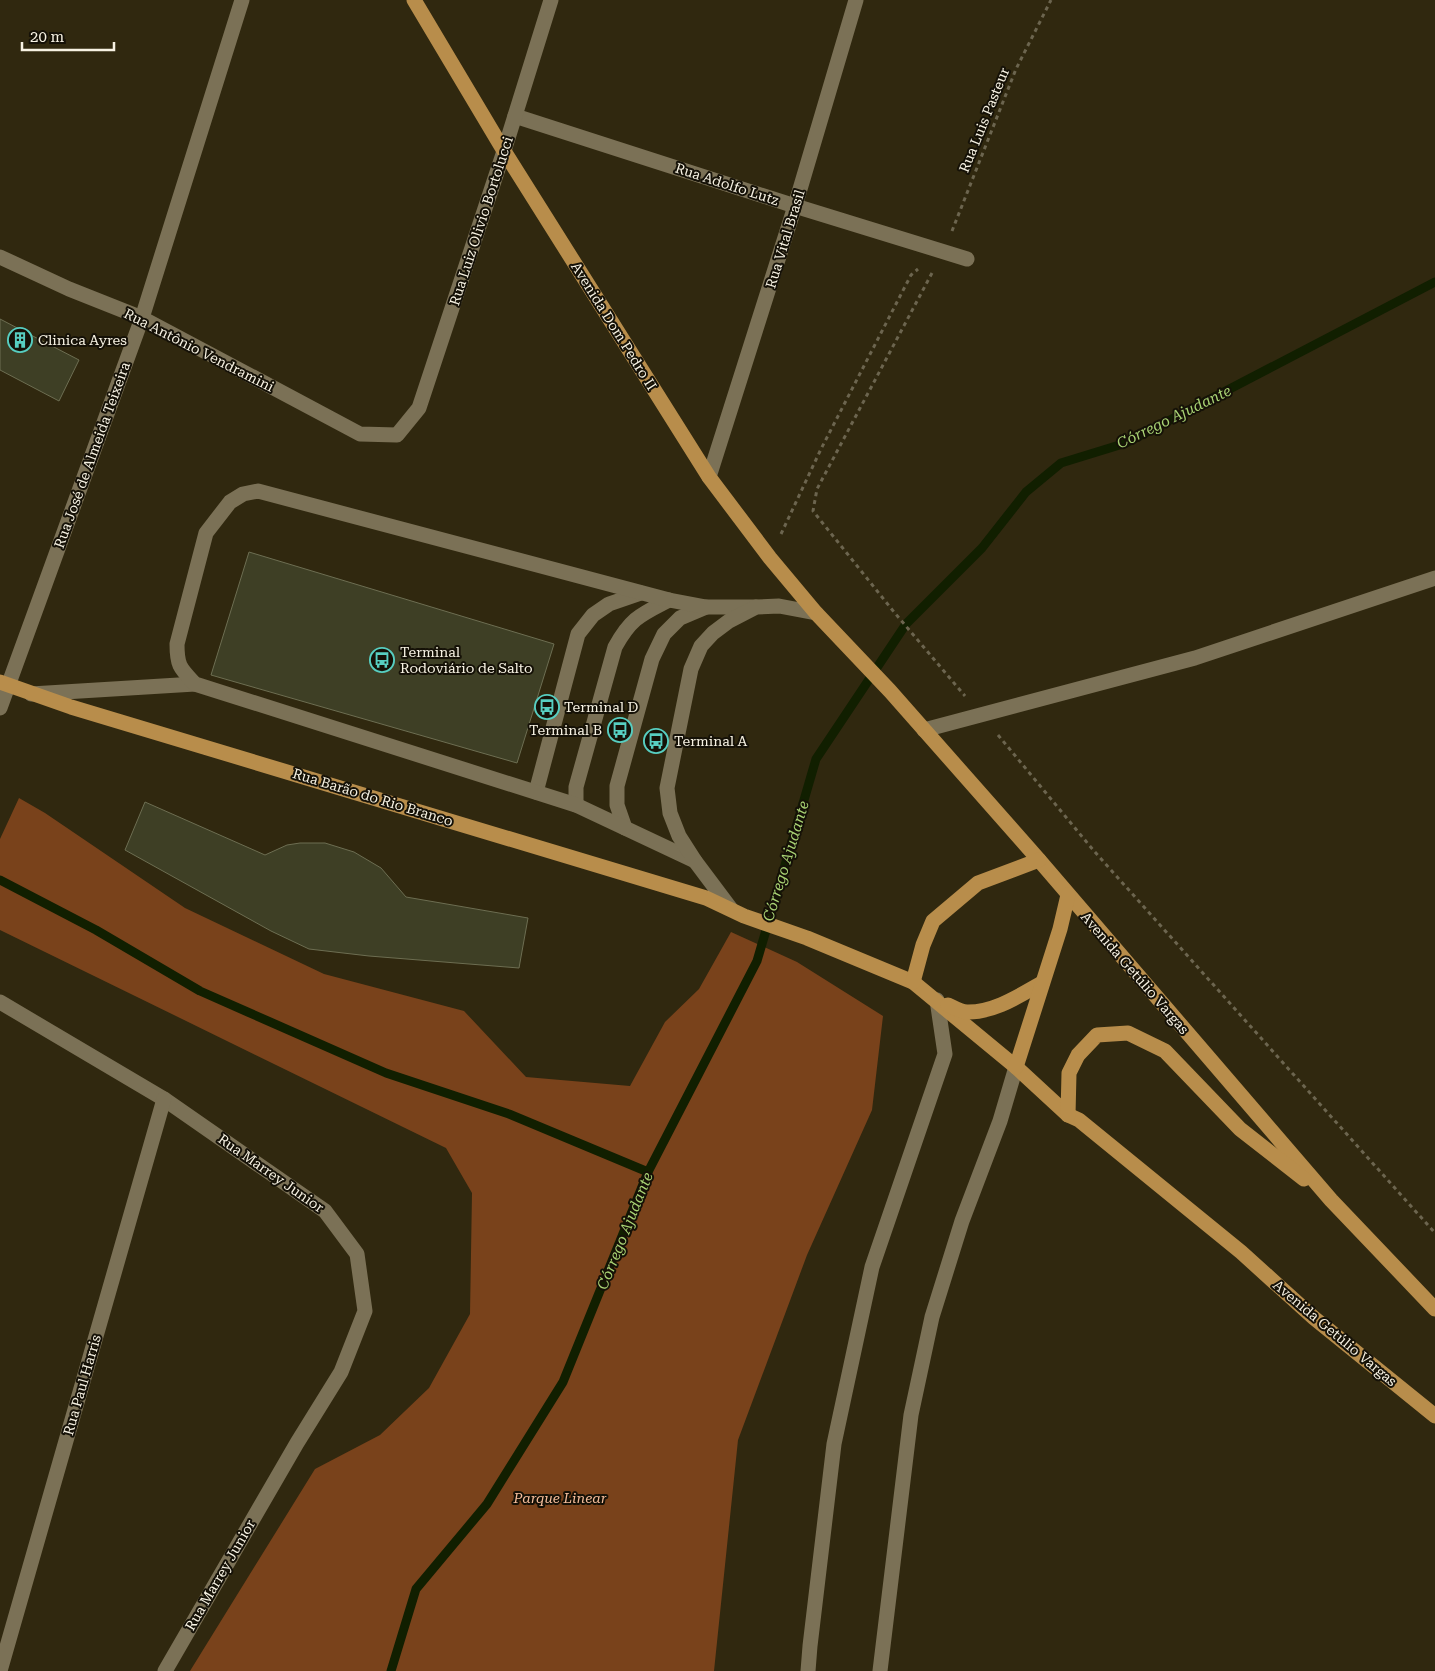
<svg xmlns="http://www.w3.org/2000/svg" width="1435" height="1671" font-family="'Roboto Serif',serif">
<rect width="100%" height="100%" fill="#30280f"/>
<polygon fill="#79421b" points="19,798 45,813 185,908 324,974 464,1011 526,1077 630,1086 665,1022 699,989 731,932 797,962 883,1016 872,1110 807,1255 738,1440 714,1671 190,1671 315,1469 380,1435 429,1388 470,1314 472,1193 446,1148 0,930 0,839"/>
<g fill="none" stroke-linecap="round" stroke-linejoin="round">
<g stroke="#111f00" stroke-width="9">
<polyline points="0,880 96,930 200,991 386,1073 509,1114 648,1172"/>
<polyline points="391,1671 416,1589 487,1504 563,1382 648,1172 757,961 816,759 906,624 982,548 1026,492 1061,463 1126,443 1435,282"/>
</g>
</g>
<g fill="#3e3f25" stroke="#6d6e52">
<polygon points="0,319 79,360 59,401 0,370"/>
<polygon points="249,552 554,644 517,763 211,675"/>
<polygon points="145,802 265,855 287,845 300,843 325,843 354,852 381,868 406,897 528,918 519,968 369,956 309,949 271,931 125,850"/>
</g>
<g fill="none" stroke-linecap="round" stroke-linejoin="round">
<g stroke="#6c654f" stroke-width="3" stroke-dasharray="4 4" stroke-linecap="butt">
<polyline points="952,231 1016,69 1051,0"/>
<polyline points="932,273 817,489 813,511 894,612 965,696"/>
<polyline points="781,534 821,449 911,275 918,269"/>
<polyline points="998,735 1094,851 1435,1233"/>
</g>
<g stroke="#7b7156" stroke-width="15">
<polyline points="515,116 795,206 967,259"/>
<polyline points="0,257 69,289 142,318 360,434 397,435 419,408 504,151 551,0"/>
<polyline points="709,477 795,206 856,0"/>
<polyline points="31,694 195,684"/>
<polyline points="0,708 142,318 242,0"/>
<polyline points="924,730 1195,658 1435,578"/>
<polyline points="536,792 578,634 593,615 609,604 641,593"/>
<path d="M 576,805 L 576,787 L 615,647 C 631,618 640,615 669,600"/>
<polyline points="625,828 617,805 617,786 652,659 664,634 680,618 706,607"/>
<path d="M 695,861 L 576,805 L 195,684 C 180,668 177,666 177,644 L 206,533 L 230,502 L 243,494 L 258,491 L 669,600 L 706,607 L 756,607"/>
<polyline points="731,909 695,861 679,836 670,813 667,788 691,669 701,646 713,633 729,621 756,607 779,606 816,613"/>
<polyline points="0,1002 164,1099 325,1211 357,1254 365,1311 341,1372 297,1443 165,1671"/>
<polyline points="0,1671 164,1099"/>
<polyline points="808,1671 810,1646 834,1444 872,1267 945,1054 937,1000"/>
<polyline points="880,1671 911,1415 932,1317 962,1221 1000,1121 1016,1067"/>
</g>
<g stroke="#b88d4b" stroke-width="15">
<polyline points="414,0 504,151 709,477 770,558 816,613 890,691 1039,860 1331,1200 1435,1309"/>
<polyline points="0,682 71,707 706,898 744,916 807,938 913,982 1016,1067 1068,1115 1079,1120 1241,1252 1314,1318 1435,1416"/>
<polyline points="913,982 923,945 933,921 978,883 1039,860"/>
<path d="M 948,1005 C 953,1007 960,1011 966,1012 C 993,1013 1019,996 1042,983"/>
<polyline points="1016,1067 1060,929 1068,895"/>
<polyline points="1068,1115 1069,1073 1078,1055 1097,1035 1128,1033 1165,1051 1240,1129 1304,1179"/>
</g>
</g>
<defs>
<symbol id="building-ring" viewBox="-11 -11 22 22"><circle r="9.5" fill="#151107" stroke="#57cec1" stroke-width="1.5"/><path d="M-4-6H4V6H1V3H-1V6H-4ZM-2.5-4.3h1.7v1.8h-1.7ZM.8-4.3h1.7v1.8H.8ZM-2.5-1h1.7V.8h-1.7ZM.8-1h1.7V.8H.8Z" fill="#57cec1"/></symbol>
<symbol id="bus-ring" viewBox="-11 -11 22 22"><circle r="9.5" fill="#151107" stroke="#57cec1" stroke-width="1.5"/><path d="M-5-6H5V4H4V6H2V4H-2V6H-4V4H-5ZM-3.5-4V0h7V-4ZM-3.5 1.2v1.5H-2V1.2ZM2 1.2v1.5H3.5V1.2Z" fill="#57cec1"/></symbol>
</defs>
<g fill-rule="evenodd">
<use href="#building-ring" x="6" y="326" width="28" height="28"/>
<use href="#bus-ring" x="368" y="646" width="28" height="28"/>
<use href="#bus-ring" x="533" y="693" width="28" height="28"/>
<use href="#bus-ring" x="606" y="716" width="28" height="28"/>
<use href="#bus-ring" x="642" y="727" width="28" height="28"/>
</g>
<g text-anchor="middle" dominant-baseline="central" stroke-width="4" stroke-linejoin="round" paint-order="stroke">
<g font-size="14" fill="#f7f2e3" stroke="#151107">
<text transform="translate(984 120) rotate(-68)">Rua Luis Pasteur</text>
<text transform="translate(727 184) rotate(18)">Rua Adolfo Lutz</text>
<text transform="translate(481 221) rotate(-72)">Rua Luiz Olivio Bortolucci</text>
<text transform="translate(785 239) rotate(-73)">Rua Vital Brasil</text>
<text transform="translate(614 326) rotate(58)">Avenida Dom Pedro II</text>
<text transform="translate(199 350) rotate(27)">Rua Antônio Vendramini</text>
<text transform="translate(92 455) rotate(-70)">Rua José de Almeida Teixeira</text>
<text transform="translate(373 797) rotate(17)">Rua Barão do Rio Branco</text>
<text transform="translate(1135 973) rotate(49)">Avenida Getúlio Vargas</text>
<text transform="translate(271 1173) rotate(35)">Rua Marrey Junior</text>
<text transform="translate(1335 1333) rotate(40)">Avenida Getúlio Vargas</text>
<text transform="translate(82 1385) rotate(-74)">Rua Paul Harris</text>
<text transform="translate(220 1575) rotate(-60)">Rua Marrey Junior</text>
</g>
<g font-size="14" fill="#f7f2e3" stroke="#151107" text-anchor="start">
<text x="38" y="340">Clinica Ayres</text>
<text x="400" y="652">Terminal<tspan x="400" dy="16">Rodoviário de Salto</tspan></text>
<text x="564" y="707">Terminal D</text>
<text x="602" y="730" text-anchor="end">Terminal B</text>
<text x="674" y="741">Terminal A</text>
</g>
<g font-size="14" font-style="italic" fill="#f6be9c" stroke="#151107">
<text x="560" y="1498">Parque Linear</text>
</g>
<g font-size="15" font-style="italic" fill="#a9d374" stroke="#151107">
<text transform="translate(1174 417) rotate(-26)">Córrego Ajudante</text>
<text transform="translate(786 861) rotate(-73)">Córrego Ajudante</text>
<text transform="translate(625 1231) rotate(-68)">Córrego Ajudante</text>
</g>
</g>
<path d="M22 42v8h92v-8" fill="none" stroke="#f7f2e3" stroke-width="2.5"/>
<text x="30" y="42" font-size="15" fill="#f7f2e3" stroke="#151107" stroke-width="4" paint-order="stroke">20 m</text>
</svg>
